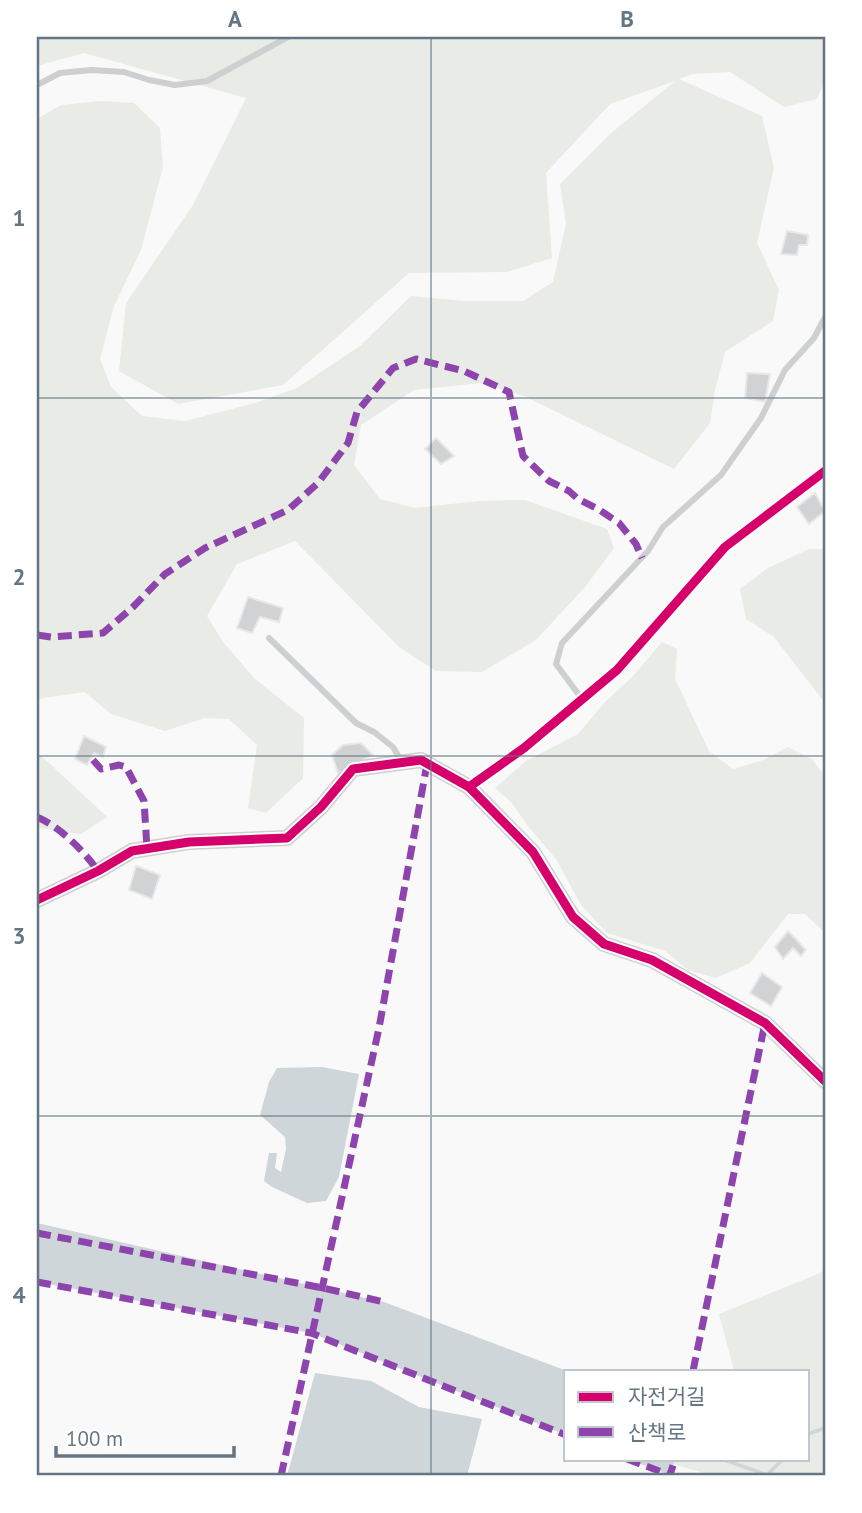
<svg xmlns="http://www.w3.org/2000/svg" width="862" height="1513" font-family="'PT Sans','Noto Sans KR',sans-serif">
<rect width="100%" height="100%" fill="#f9f9f9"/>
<g fill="#e8ebe6">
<polygon points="37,37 825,37 825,80 817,99 784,107 730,72 693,74 679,79 762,116 774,168 757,243 779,290 773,321 725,352 715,390 710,423 674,469 524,396 480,383 414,390 361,425 354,465 380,499 415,508 479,501 525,500 607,529 614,548 585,587 536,640 482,672 436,671 399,647 295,541 237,564 207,616 223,642 255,679 304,718 303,778 266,813 248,808 257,745 229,719 205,718 165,731 111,714 85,692 37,699 37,119 61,105 101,101 134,103 160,128 163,167 141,250 114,306 100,359 111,387 142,416 185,421 255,403 297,388 360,346 411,296 465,301 523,301 553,282 566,224 560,184 610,134 675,81 610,104 546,173 552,258 507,272 409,273 283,385 178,404 119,371 126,303 193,205 246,98 84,53 37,66"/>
<polygon points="809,549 825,549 825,703 774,637 746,619 740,589 768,568"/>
<polygon points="662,642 677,649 675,679 709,751 733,769 763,760 788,747 812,759 825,776 825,933 805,914 788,914 750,963 716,978 688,970 665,951 607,933 581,905 556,859 528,826 511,802 495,788 526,761 578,734 605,702 633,676"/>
<polygon points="37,752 107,817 81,834 37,828"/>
<polygon points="825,1269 825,1476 715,1476 672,1464 674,1459 808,1459 808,1371 734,1371 719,1314 820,1273"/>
</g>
<g fill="#ced6d9">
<polygon points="322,1067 359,1074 339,1177 326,1201 307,1203 272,1187 264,1181 269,1153 277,1153 275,1168 281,1172 286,1149 285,1137 260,1115 269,1082 277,1068"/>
<polygon points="37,1223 384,1302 567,1371 566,1435 311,1333 37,1282"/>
<polygon points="315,1373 371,1381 419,1407 482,1419 467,1476 360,1476 349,1473 349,1476 287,1476"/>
<polygon points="627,1459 675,1459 670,1475"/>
</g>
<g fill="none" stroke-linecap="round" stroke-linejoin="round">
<g stroke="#ced6d9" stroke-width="3.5">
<polyline points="808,1434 825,1428"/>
<polyline points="722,1459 767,1475 783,1459"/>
</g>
</g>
<g fill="#d0d2d3" stroke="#e8e8e8" stroke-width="2">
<polygon points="787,231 808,235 807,245 799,245 797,255 781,254"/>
<polygon points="747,373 770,374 765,402 745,398"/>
<polygon points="436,438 454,456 441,464 425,449"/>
<polygon points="815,493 825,511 809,524 797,507"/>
<polygon points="248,597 283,608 279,622 260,617 252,633 237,628"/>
<polygon points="84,736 106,747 103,757 94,753 87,765 75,759"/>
<polygon points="361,743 373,755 338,773 332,755 343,745"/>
<polygon points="136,866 160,875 152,899 129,890"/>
<polygon points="788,931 806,950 801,956 793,948 783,959 775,947"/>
<polygon points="762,973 782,987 771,1006 750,993"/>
</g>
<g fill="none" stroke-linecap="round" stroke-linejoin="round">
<g stroke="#cecfd0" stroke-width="6">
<polyline points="37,85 60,73 92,70 124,72 149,80 175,85 207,81 288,37"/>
<polyline points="269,638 356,723 374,732 393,747 402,762"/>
<polyline points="582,699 556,664 562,643 648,551 663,527 721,475 761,418 785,370 814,338 825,317"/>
</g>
<polyline stroke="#cecfd0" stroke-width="12" points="469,787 524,748 617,670 725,547 825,471"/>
<polyline stroke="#cecfd0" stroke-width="16" points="37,900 98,871 132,851 189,842 287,838 321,807 353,769 421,760 469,787 533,852 573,917 604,944 652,960 765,1023 825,1081"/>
<g stroke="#8e44ad" stroke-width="7" stroke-dasharray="14 7" stroke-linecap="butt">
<polyline points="37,635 51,637 103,633 133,607 165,574 205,548 288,510 318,483 348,443 357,412 393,368 416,359 464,371 509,392 523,456 549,481 569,491 578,499 598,509 619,523 636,544 642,558"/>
<polyline points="93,760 101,769 119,765 126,767 144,801 147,848"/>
<path d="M 37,817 C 60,827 83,850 98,871"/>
<polyline points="37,1233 323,1288 384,1302"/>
<polyline points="37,1282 311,1333 566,1435"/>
<polyline points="693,1371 765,1023"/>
<polyline points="627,1459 670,1475 675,1459"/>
<polyline points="281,1476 379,1028 427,764"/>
</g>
<defs>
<g id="cycleway">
<polyline points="469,787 524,748 617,670 725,547 825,471"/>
<polyline points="37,900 98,871 132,851 189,842 287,838 321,807 353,769 421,760 469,787 533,852 573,917 604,944 652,960 765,1023 825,1081"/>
</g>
</defs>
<use href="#cycleway" stroke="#fff" stroke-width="13"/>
<use href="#cycleway" stroke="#d6006c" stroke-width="9"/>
</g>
<path fill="none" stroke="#657683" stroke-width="2" stroke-opacity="0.55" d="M 431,37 L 431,1476M 37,398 L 825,398M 37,756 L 825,756M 37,1116 L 825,1116"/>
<rect width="862" height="1513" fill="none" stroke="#ffffff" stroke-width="77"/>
<rect x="564" y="1370" width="245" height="91" fill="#ffffff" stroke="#c1c8cd" stroke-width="2"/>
<rect x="578" y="1392" width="35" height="10" fill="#d6006c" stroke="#c1c8cd" stroke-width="2"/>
<text x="628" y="1404" font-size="21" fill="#657683">자전거길</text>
<rect x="578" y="1427" width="35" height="10" fill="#8e44ad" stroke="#c1c8cd" stroke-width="2"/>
<text x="628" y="1440" font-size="21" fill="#657683">산책로</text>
<path d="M56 1446v10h178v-10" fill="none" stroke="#657683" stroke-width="3.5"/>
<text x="66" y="1446" font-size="21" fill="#657683" stroke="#ffffff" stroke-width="5" paint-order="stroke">100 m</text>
<rect x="38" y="38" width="786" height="1436" fill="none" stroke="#657683" stroke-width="2.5"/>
<g font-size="23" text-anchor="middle" font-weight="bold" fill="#657683">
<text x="235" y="27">A</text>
<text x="627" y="27">B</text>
<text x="19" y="226">1</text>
<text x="19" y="585">2</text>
<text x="19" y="944">3</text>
<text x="19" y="1303">4</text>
</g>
</svg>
